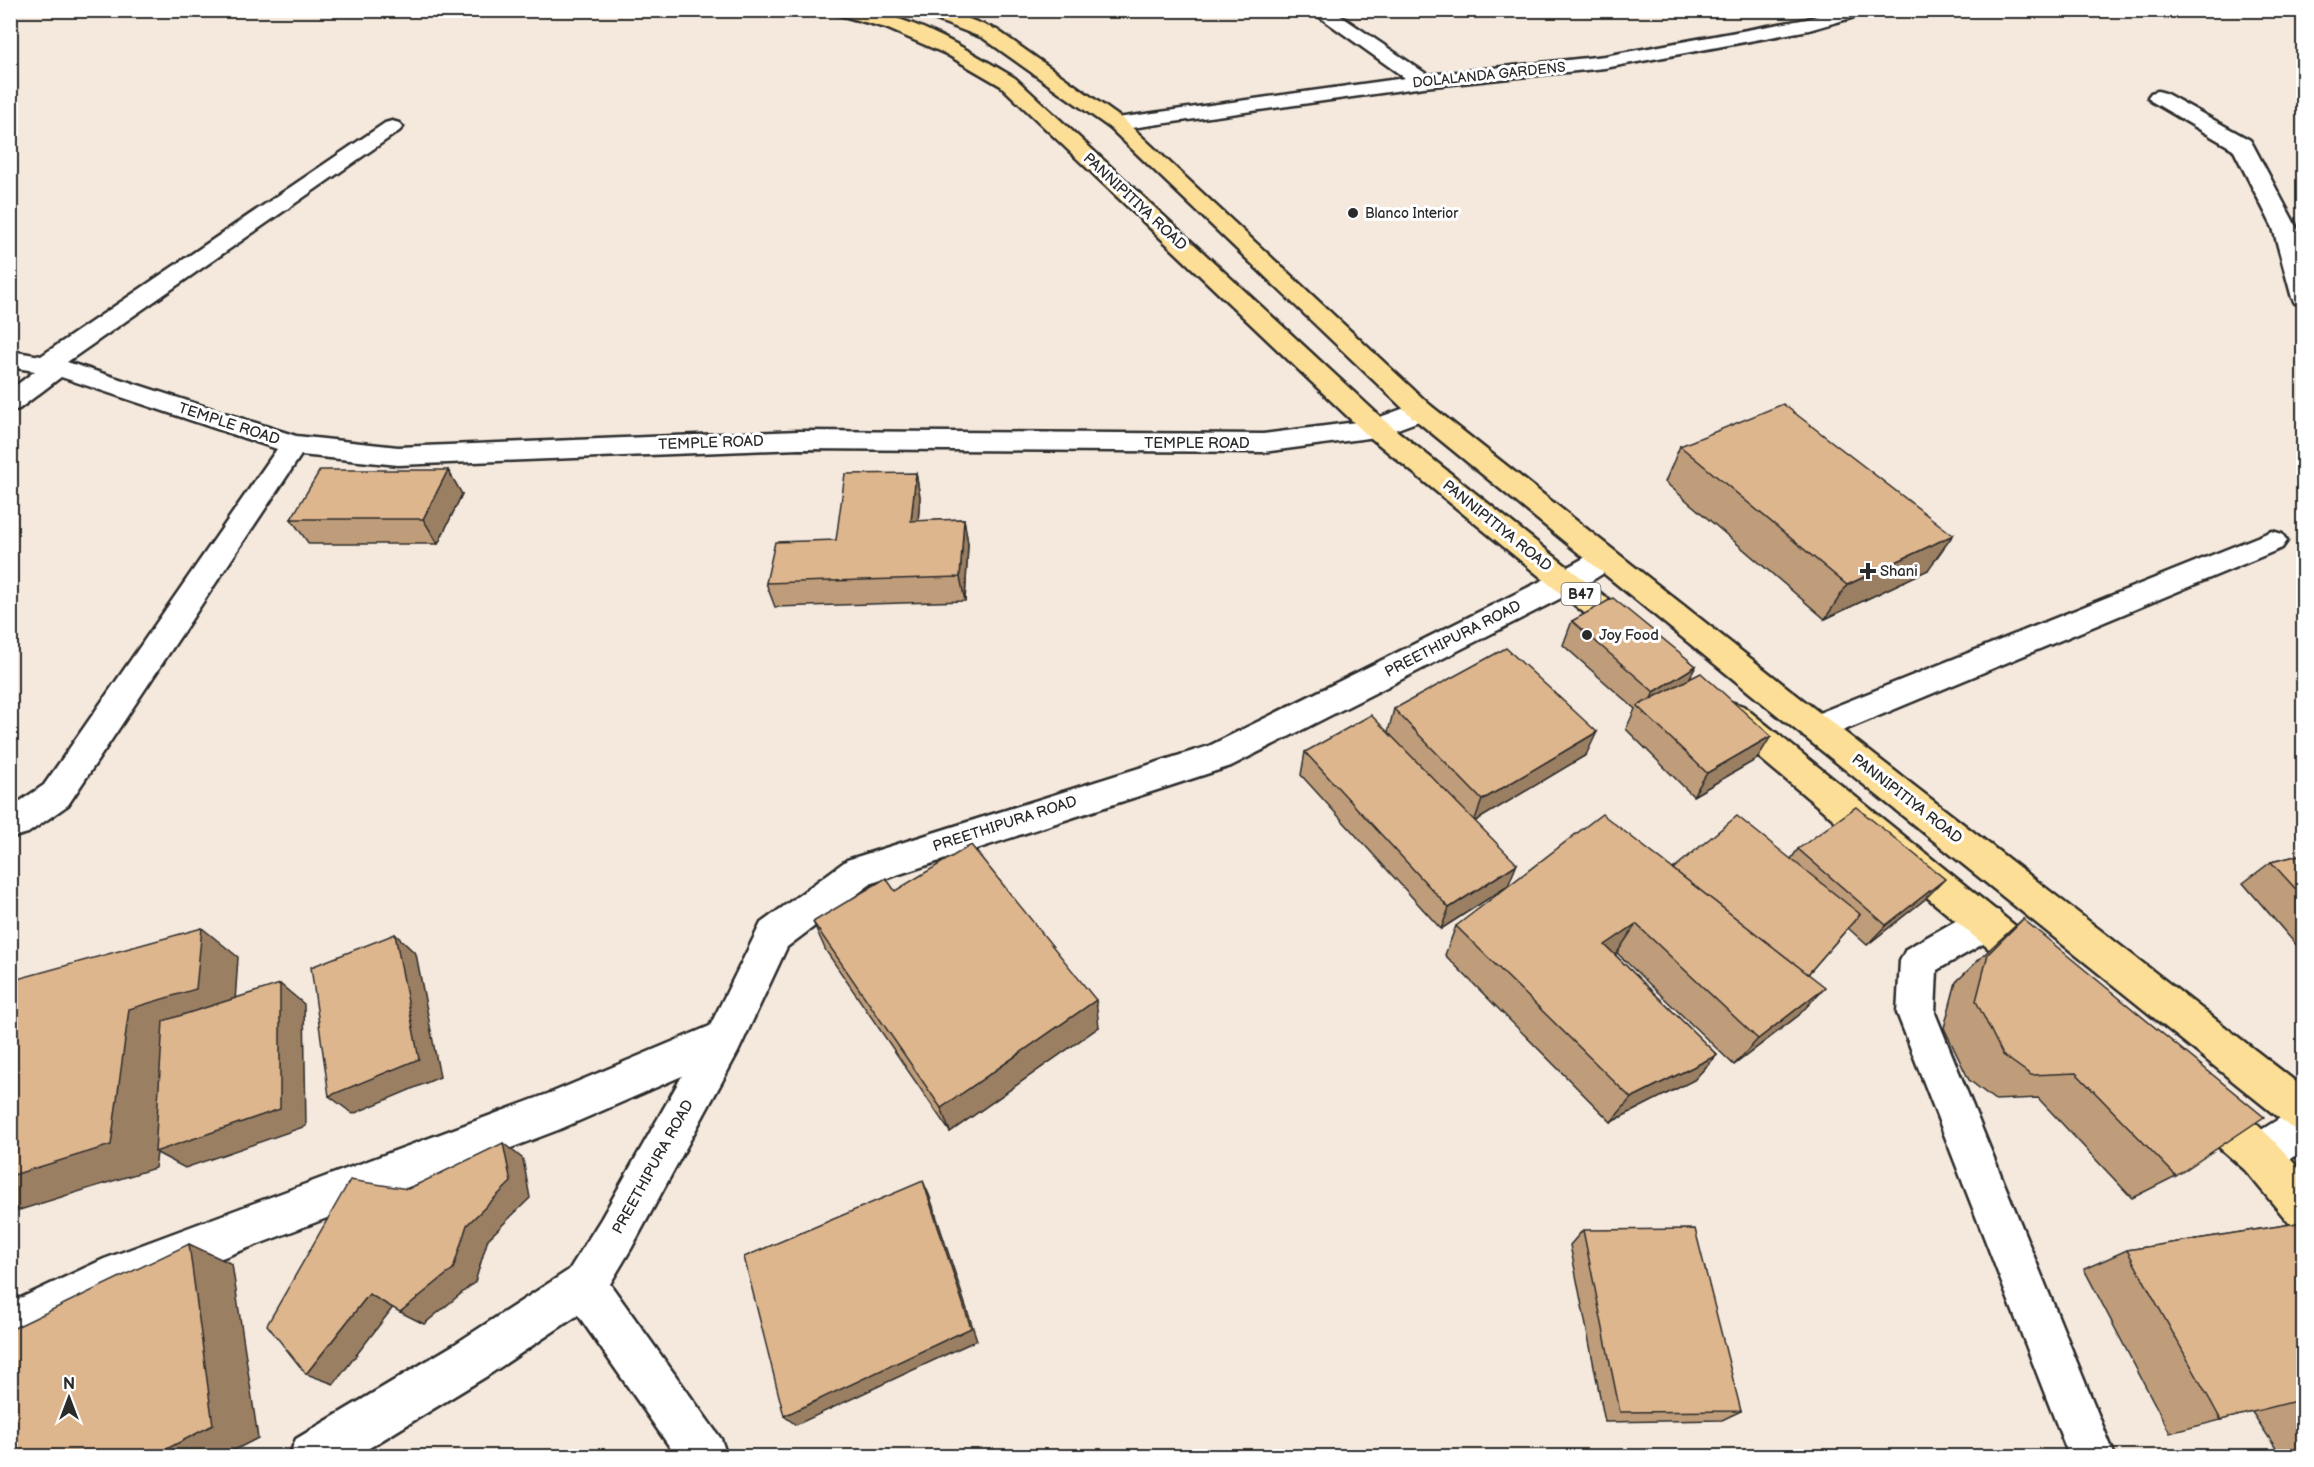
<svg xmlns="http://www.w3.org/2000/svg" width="2314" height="1467" font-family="'Balsamiq Sans',sans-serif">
<rect width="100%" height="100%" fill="#f5e9dd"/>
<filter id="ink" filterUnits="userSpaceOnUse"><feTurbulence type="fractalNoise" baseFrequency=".0167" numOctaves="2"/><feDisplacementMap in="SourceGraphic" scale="12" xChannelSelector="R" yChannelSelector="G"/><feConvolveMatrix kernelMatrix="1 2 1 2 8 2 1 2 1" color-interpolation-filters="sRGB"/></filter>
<g filter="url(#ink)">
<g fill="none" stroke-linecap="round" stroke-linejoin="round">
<defs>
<g id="minor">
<polygon points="1310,10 1332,10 1428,75 1605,56 1807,19 1835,10 1867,10 1865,14 1809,30 1605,68 1424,87 1117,130 1110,128 1106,124 1110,120 1117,118 1405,78"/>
<polygon points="2158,91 2165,93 2250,140 2253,145 2297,228 2304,253 2304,305 2295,303 2292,298 2273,228 2233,149 2151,101 2148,97 2151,93"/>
<polygon points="392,121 399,123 403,127 399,131 67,362 296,436 398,447 799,431 1263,434 1372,420 1421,402 1430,405 1434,411 1430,417 1376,437 1263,452 799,449 398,465 301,455 68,805 28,833 10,838 10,808 44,785 277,449 61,377 19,409 10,411 10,390 35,371 10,367 10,351 41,356 385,123"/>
<polygon points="2272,531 2282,534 2287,541 2282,548 1828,737 1816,741 1804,737 1800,728 1804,719"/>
<polygon points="1605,548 1615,552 1620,559 1615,566 1577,590 1231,766 872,883 787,947 738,1052 631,1249 610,1284 721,1439 727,1456 676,1456 578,1315 487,1376 356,1456 289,1456 296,1439 455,1344 569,1270 601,1219 682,1076 558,1130 114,1299 10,1348 10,1303 104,1259 553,1092 710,1026 761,923 847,860 1209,746 1555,574 1595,552"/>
<polygon points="1986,907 1999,911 2004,923 1999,935 1937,970 1935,1013 2115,1456 2069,1456 1897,1013 1900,961 1906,949 1973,911"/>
<polygon points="2304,1106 2304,1150 2275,1170 2260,1176 2245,1170 2239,1155 2245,1140 2290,1112"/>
</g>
<g id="major">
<path d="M 834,10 C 844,10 856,9 867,11 C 918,19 971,52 1015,78 L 1386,422 L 1643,627 L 1648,635 L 1643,643 L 1632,647 L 1621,643 L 1366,434 L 1001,86 L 946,54 L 886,28 L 836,14 Z"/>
<polygon points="919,10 946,10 997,30 1124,120 1430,405 1798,696 2304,1088 2304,1133 2290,1127 1776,714 1412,417 1110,128 983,38 921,14"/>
<polygon points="1731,702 1743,706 2050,954 2056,966 2050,978 2037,983 2024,978 1719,724 1715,715 1719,706"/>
<path d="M 2202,1086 C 2239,1101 2278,1144 2304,1175 L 2304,1229 L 2289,1223 L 2245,1170 L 2188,1120 L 2182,1106 L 2188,1092 Z"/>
</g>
</defs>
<use href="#minor" stroke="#2b2b2b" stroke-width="5"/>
<use href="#major" stroke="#2b2b2b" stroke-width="5"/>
<use href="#minor" fill="#fff" fill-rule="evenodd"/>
<use href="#major" fill="#fcde96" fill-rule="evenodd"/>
</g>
<g fill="#bf9d7a" stroke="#2b2b2b" stroke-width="1.5">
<polygon points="1680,446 1928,570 1825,619 1665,482"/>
<polygon points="916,473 920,497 918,521 964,519 968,544 965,601 775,607 766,583 836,540"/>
<polygon points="462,494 438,544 309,544 291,519"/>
<polygon points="1572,621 1696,666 1689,679 1757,759 1693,796 1626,729 1635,709 1563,645"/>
<polygon points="1394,709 1586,755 1475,821 1508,886 1441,929 1301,775 1305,752 1388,732"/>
<polygon points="1798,849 1924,900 1867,945 1848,928 1808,974 1799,1015 1734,1065 1617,953 1615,955 1717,1055 1694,1080 1611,1122 1445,955 1456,926 1673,869 1791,859"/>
<polygon points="2304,854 2304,954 2243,883 2271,862"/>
<polygon points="895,891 1099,1027 950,1132 826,951 813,922"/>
<polygon points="2023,919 2176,1176 2132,1198 2038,1098 1995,1100 1969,1080 1944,1028 1956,982 1991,948"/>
<polygon points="2304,1222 2304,1456 2281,1456 2252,1412 2170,1433 2084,1269 2127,1250"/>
<polygon points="1583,1230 1741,1411 1722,1420 1605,1422 1570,1245"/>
</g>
<g fill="#9b7f63" stroke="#2b2b2b" stroke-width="1.5">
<polygon points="448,470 462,494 438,544 423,519"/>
<polygon points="916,473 920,497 916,546 911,521"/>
<polygon points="964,519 968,544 965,601 960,577"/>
<polygon points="1953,535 1928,570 1825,619 1847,585"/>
<polygon points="1696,666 1683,690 1644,713 1654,692"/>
<polygon points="1597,732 1586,755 1474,822 1482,800"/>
<polygon points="1771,736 1757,759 1693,796 1707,773"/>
<polygon points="1517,864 1508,886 1441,929 1449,908"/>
<polygon points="1945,879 1924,900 1867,945 1886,925"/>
<polygon points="1636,924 1617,953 1588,974 1605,945"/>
<polygon points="202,928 238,957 234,1017 280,984 304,1004 306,1126 185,1168 157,1153 155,1168 10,1213 10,1176 129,1009"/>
<polygon points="395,934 416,954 440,1077 353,1114 329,1096"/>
<polygon points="1825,987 1799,1015 1734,1065 1758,1039"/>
<polygon points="1096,1000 1099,1027 950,1132 941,1108"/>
<polygon points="1717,1055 1694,1080 1611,1122 1631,1098"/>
<polygon points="503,1143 523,1159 530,1198 488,1239 475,1282 424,1324 400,1312"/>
<polygon points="923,1181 930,1197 977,1340 796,1425 784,1416"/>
<polygon points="189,1244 232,1264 258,1438 223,1456 153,1456"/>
<polygon points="369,1294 394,1306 334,1384 306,1374"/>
</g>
<g fill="#deb68e" stroke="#2b2b2b" stroke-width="1.5">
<polygon points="1783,404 1953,535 1847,585 1680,446"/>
<polygon points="320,470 448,470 423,519 291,519"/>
<polygon points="916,473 911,521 964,519 960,577 766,583 775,542 836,540 845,474"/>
<polygon points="1613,598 1696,666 1654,692 1572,621"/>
<polygon points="1506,648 1597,732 1482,800 1394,709"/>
<polygon points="1701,673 1771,736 1707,773 1637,706"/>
<polygon points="1371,715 1517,864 1449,908 1305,752"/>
<polygon points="1856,807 1945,879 1886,925 1798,849"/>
<polygon points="1602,814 1825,987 1758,1039 1636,924 1605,945 1717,1055 1631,1098 1456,926"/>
<polygon points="1737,816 1860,914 1808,974 1673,869"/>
<polygon points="971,845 1096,1000 941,1108 813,922 886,878 895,891"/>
<polygon points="2304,854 2304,898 2271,862"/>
<polygon points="2023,919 2264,1117 2176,1176 2076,1073 2031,1075 2003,1055 1976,1001 1988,954"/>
<polygon points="202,928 196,989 129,1009 111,1145 10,1176 10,981"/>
<polygon points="395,934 419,1059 329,1096 311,967"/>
<polygon points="280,984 280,1109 155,1152 163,1021"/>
<polygon points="503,1143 511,1182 467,1225 453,1269 400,1312 369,1294 306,1374 267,1325 350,1180 408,1189"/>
<polygon points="923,1181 971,1328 784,1416 744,1257"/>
<polygon points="2304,1222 2304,1399 2221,1420 2127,1250"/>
<polygon points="1695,1229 1741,1411 1620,1412 1583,1230"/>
<polygon points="189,1244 213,1425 153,1456 10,1456 10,1330"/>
</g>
</g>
<g fill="#2b2b2b" stroke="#fff" stroke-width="2">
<circle cx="1353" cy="213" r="6"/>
<path d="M1865 562h6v6h6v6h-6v6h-6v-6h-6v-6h6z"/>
<circle cx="1587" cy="635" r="6"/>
</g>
<g text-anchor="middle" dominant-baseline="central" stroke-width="6" stroke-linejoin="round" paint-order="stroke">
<g font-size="14" fill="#2b2b2b" stroke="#fff">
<text transform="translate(1489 75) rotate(-6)">DOLALANDA GARDENS</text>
</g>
<g font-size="14" fill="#2b2b2b" stroke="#fff" text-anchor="start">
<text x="1365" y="213">Blanco Interior</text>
</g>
<rect fill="#fff" stroke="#6b6b6b" stroke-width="1.5" x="1561.5" y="583" width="39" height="22" rx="4.5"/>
<g font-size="14" font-weight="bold" fill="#2b2b2b">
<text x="1581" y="594">B47</text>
</g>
<g font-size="15" fill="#2b2b2b" stroke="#fff">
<text transform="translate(1135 202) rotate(43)">PANNIPITIYA ROAD</text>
<text transform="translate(229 424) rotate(18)">TEMPLE ROAD</text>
<text transform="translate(711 443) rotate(-2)">TEMPLE ROAD</text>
<text x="1197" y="443">TEMPLE ROAD</text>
<text transform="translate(1497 526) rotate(39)">PANNIPITIYA ROAD</text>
<text transform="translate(1453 639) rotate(-27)">PREETHIPURA ROAD</text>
<text transform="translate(1907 799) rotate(38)">PANNIPITIYA ROAD</text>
<text transform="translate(1005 824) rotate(-18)">PREETHIPURA ROAD</text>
<text transform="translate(653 1167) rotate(-61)">PREETHIPURA ROAD</text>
</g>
<g font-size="15" fill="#2b2b2b" stroke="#fff" text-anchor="start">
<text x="1880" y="571">Shani</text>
<text x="1599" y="635">Joy Food</text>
</g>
</g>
<rect width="2314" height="1467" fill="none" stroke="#fff" stroke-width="36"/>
<rect x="18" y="18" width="2278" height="1431" fill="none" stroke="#2b2b2b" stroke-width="2" filter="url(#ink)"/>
<g transform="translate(69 1398)" stroke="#ffffff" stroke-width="4.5" paint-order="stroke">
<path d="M0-4.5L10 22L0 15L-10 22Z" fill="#2b2b2b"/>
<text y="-9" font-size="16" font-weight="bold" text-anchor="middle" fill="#2b2b2b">N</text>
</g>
</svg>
